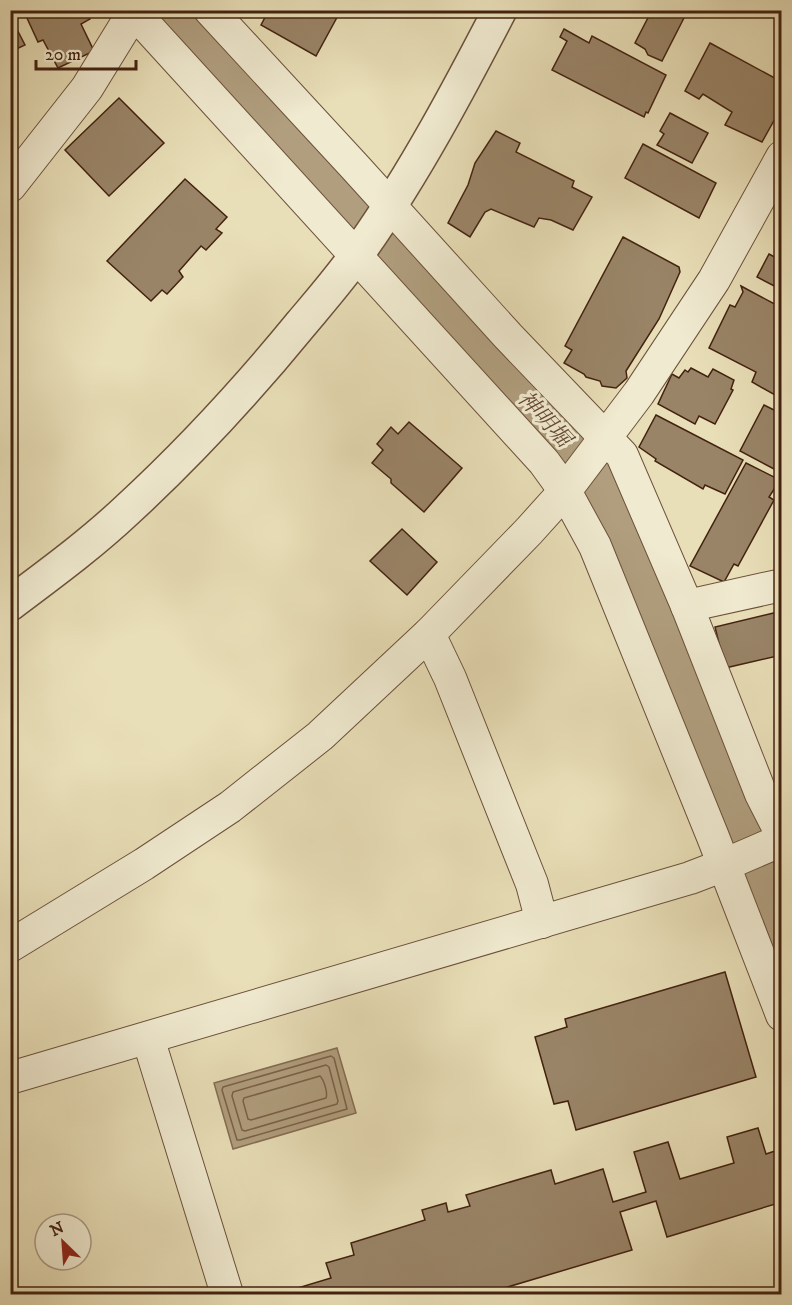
<svg xmlns="http://www.w3.org/2000/svg" width="792" height="1305" font-family="'IM FELL DW Pica','Noto Serif JP',serif">
<rect width="100%" height="100%" fill="#e8deb7"/>
<filter id="stains"><feTurbulence type="fractalNoise" baseFrequency=".00333" numOctaves="4"/><feColorMatrix values="0 0 0 0 .2 0 0 0 0 .09 0 0 0 0 .02 0 0 0 .5 -.17"/></filter>
<radialGradient id="worn" r=".72"><stop offset=".6" stop-color="#630" stop-opacity="0"/><stop offset="1" stop-color="#630" stop-opacity=".3"/></radialGradient>
<polygon fill="#b09e7e" stroke="#846c52" stroke-width="1.5" points="337,1048 356,1113 233,1149 214,1083"/>
<g fill="none" stroke-linecap="round" stroke-linejoin="round">
<g stroke="#7a6047" stroke-width="1.5">
<polygon points="331,1056 334,1058 347,1109 240,1140 237,1140 222,1090 223,1087"/>
<polygon points="326,1065 329,1067 338,1101 337,1104 245,1131 242,1130 232,1096 233,1092"/>
<path d="M 320,1076 C 324,1080 328,1093 326,1098 L 251,1120 L 248,1119 L 243,1101 L 244,1098 Z"/>
</g>
<polyline stroke="#b09e7e" stroke-width="60" points="168,10 172,20 507,375 601,480 782,916"/>
</g>
<g fill="#998467" stroke="#432210" stroke-width="1.5">
<polygon points="30,10 86,10 90,19 81,24 94,51 58,68 43,40 38,42 27,18 33,15"/>
<polygon points="269,10 341,10 316,56 261,25"/>
<polygon points="652,10 688,10 662,61 648,55 645,49 635,43"/>
<polygon points="762,10 782,10 782,21"/>
<polygon points="10,16 25,45 10,52"/>
<polygon points="564,29 589,43 592,36 666,75 648,113 646,112 644,117 552,70 567,41 560,37"/>
<polygon points="710,43 782,82 782,106 762,142 725,125 732,112 703,94 699,99 685,91"/>
<polygon points="119,98 164,143 109,196 65,150"/>
<polygon points="670,113 708,133 692,163 657,145 664,134 660,131"/>
<polygon points="496,131 520,143 516,152 574,181 572,187 592,197 573,230 551,220 539,218 534,227 491,209 485,212 470,237 448,223 468,185 475,163"/>
<polygon points="643,144 716,183 699,218 625,178"/>
<polygon points="185,179 227,217 216,229 222,233 206,250 201,246 179,271 183,277 167,294 162,290 151,301 107,261"/>
<polygon points="623,237 679,267 680,272 659,319 626,371 627,378 616,388 602,386 600,381 586,377 584,374 564,363 572,350 565,346"/>
<polygon points="769,254 782,261 782,290 757,277"/>
<polygon points="741,286 782,308 782,387 779,386 775,395 752,382 756,372 709,348 730,305 735,307 743,292"/>
<polygon points="691,368 708,377 713,369 734,380 731,389 733,390 715,424 699,416 695,424 658,404 672,374 679,378 685,370 688,372"/>
<polygon points="764,405 782,414 782,455 774,469 740,451"/>
<polygon points="656,415 743,460 725,494 705,485 703,489 655,461 656,459 639,447"/>
<polygon points="409,422 462,468 424,512 391,483 391,479 372,463 383,450 377,444 391,427 398,434"/>
<polygon points="746,463 780,480 769,497 774,500 738,566 734,564 724,582 690,566"/>
<polygon points="402,529 437,562 407,595 370,561"/>
<polygon points="782,611 782,655 725,668 715,627"/>
<polygon points="725,972 756,1077 576,1130 568,1101 554,1104 535,1037 567,1027 565,1019"/>
<polygon points="758,1128 766,1154 778,1150 782,1161 782,1202 667,1237 656,1201 620,1212 632,1250 484,1294 282,1294 281,1293 331,1278 326,1263 354,1255 351,1243 425,1220 422,1210 446,1203 448,1212 470,1206 466,1195 551,1170 555,1184 603,1169 613,1202 646,1192 634,1152 668,1142 680,1179 734,1163 727,1137"/>
</g>
<g fill="none" stroke-linecap="round" stroke-linejoin="round">
<defs>
<g id="minor">
<polyline points="132,10 544,462 565,491 595,546 713,837 782,1015"/>
<polyline points="210,10 355,167 508,336 622,455 687,606 761,794 782,835"/>
<polyline points="10,186 87,88 135,10"/>
<polyline points="687,606 782,585"/>
<polyline points="429,634 450,678 532,884 542,922"/>
<polyline points="10,946 144,864 230,807 320,736 429,634 529,531 565,491 639,393 714,280 782,157"/>
<polyline points="148,1038 227,1294"/>
<polyline points="10,1078 690,878 724,865 782,840"/>
</g>
<path id="tertiary" d="M 10,604 C 50,574 91,544 127,510 C 190,452 247,390 301,324 C 322,299 344,274 363,246 C 415,172 458,91 500,10"/>
</defs>
<use href="#minor" stroke="#6c513a" stroke-width="34"/>
<use href="#tertiary" stroke="#6c513a" stroke-width="36"/>
<use href="#minor" stroke="#f0ead0" stroke-width="32"/>
<use href="#tertiary" stroke="#f0ead0" stroke-width="33"/>
</g>
<g text-anchor="middle" dominant-baseline="central" stroke-width="6" stroke-linejoin="round" paint-order="stroke">
<g font-size="22" font-style="italic" fill="#644731" stroke="#f0ead0">
<text transform="translate(544 419) rotate(47)">神明堀</text>
</g>
</g>
<rect width="792" height="1305" fill="none" stroke="#e8deb7" stroke-width="36"/>
<rect x="12" y="12" width="768" height="1281" fill="none" stroke="#432210" stroke-width="3"/>
<rect x="18" y="18" width="756" height="1269" fill="none" stroke="#432210" stroke-width="1.5"/>
<g transform="translate(63 1242) rotate(335)"><circle r="28" fill="#f0ead0" stroke="#ab9a83" stroke-width="1.5"/>
<path d="M0-4.5L10 22L0 15L-10 22Z" fill="#8f2418"/>
<text y="-9" font-size="16" font-weight="bold" text-anchor="middle" fill="#432210">N</text>
</g>
<path d="M36 60v9h100v-9" fill="none" stroke="#432210" stroke-width="3"/>
<text x="45" y="60" font-size="18" fill="#432210" stroke="#f0ead0" stroke-width="4.5" paint-order="stroke">20 m</text>
<rect width="100%" height="100%" filter="url(#stains)"/>
<rect width="100%" height="100%" fill="url(#worn)"/>
</svg>
